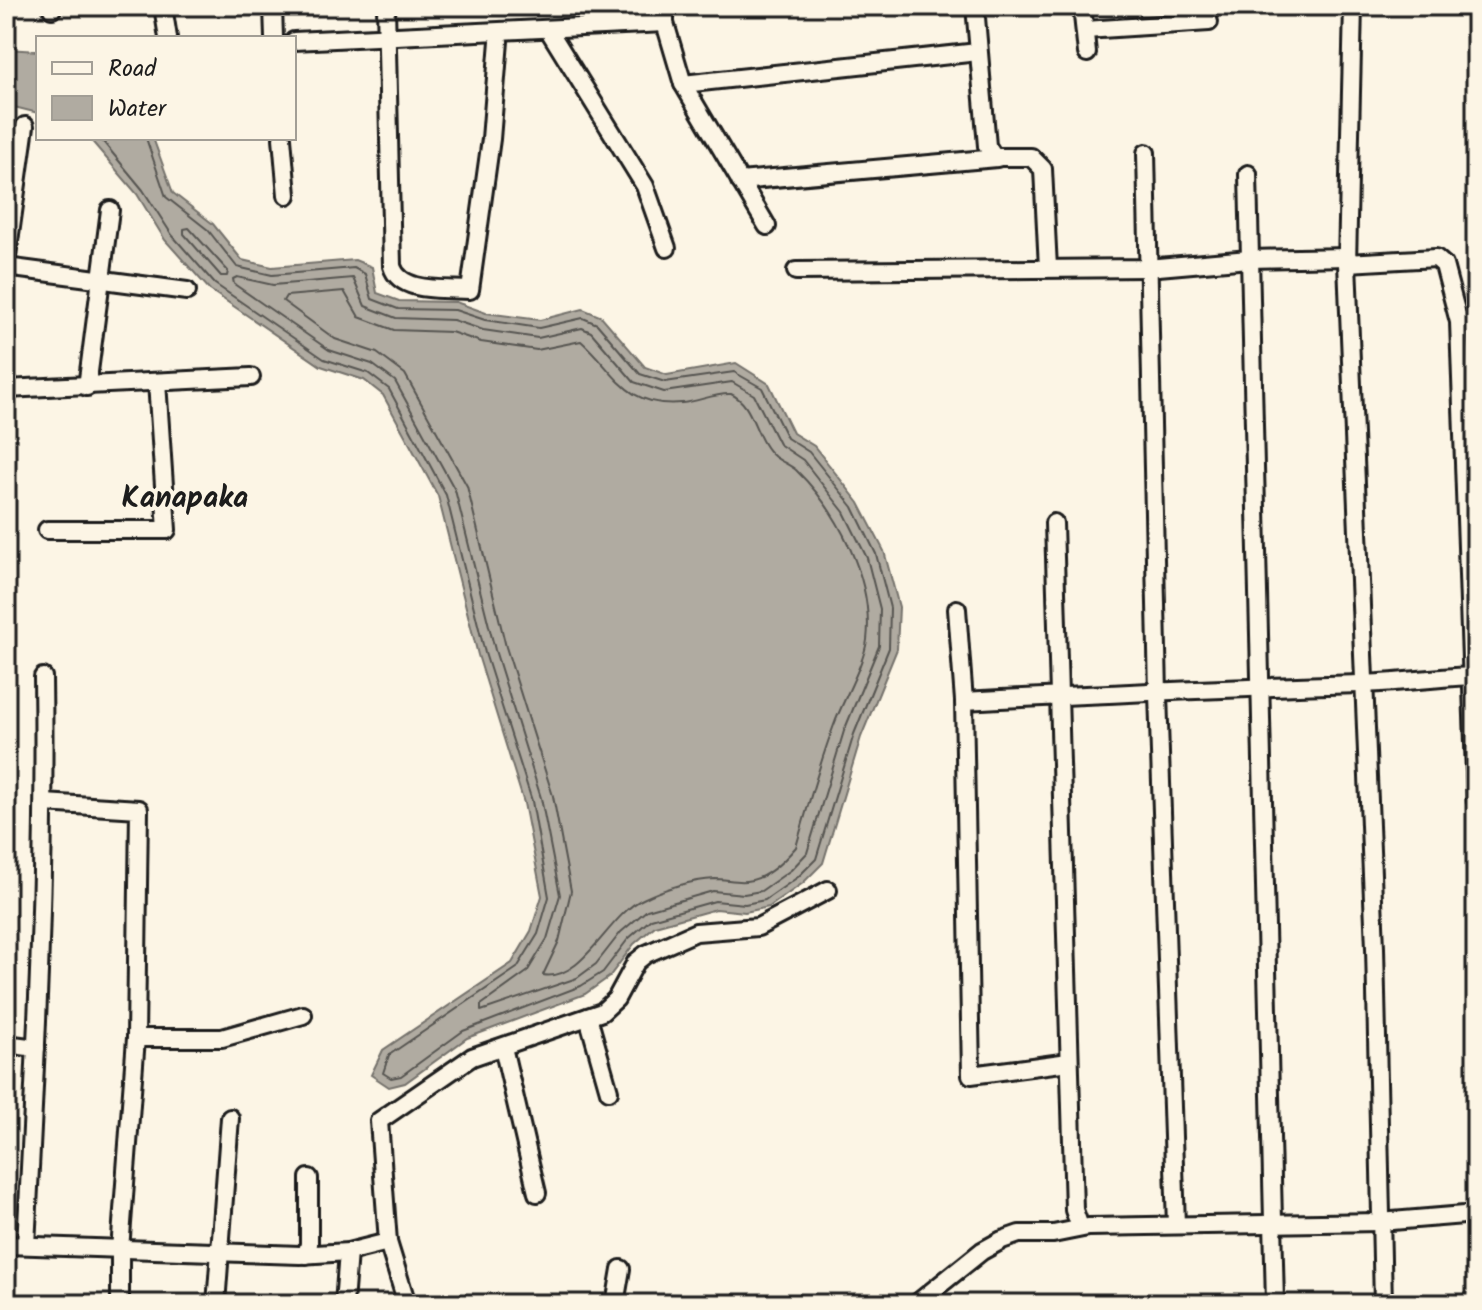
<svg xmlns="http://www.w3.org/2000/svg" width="1482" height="1310" font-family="Kalam,sans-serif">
<rect width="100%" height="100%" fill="#fcf5e5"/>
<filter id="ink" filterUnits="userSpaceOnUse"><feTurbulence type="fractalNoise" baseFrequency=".0125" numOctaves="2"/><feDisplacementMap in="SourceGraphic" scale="16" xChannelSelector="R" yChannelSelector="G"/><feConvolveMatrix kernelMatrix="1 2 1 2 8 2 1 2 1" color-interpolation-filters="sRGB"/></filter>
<g filter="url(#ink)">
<g fill="#b0aba1" stroke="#75726c" stroke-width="2">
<polygon points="6,49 38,51 38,113 6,105"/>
<polygon points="89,138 153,138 173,193 213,224 242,260 272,267 355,260 372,267 377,293 399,301 456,302 486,313 540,320 583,309 602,317 645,367 667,375 736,363 769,384 793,433 814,446 859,503 884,551 899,607 897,649 861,737 823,863 803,883 769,907 745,912 716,909 655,926 634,944 609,977 585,994 467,1038 405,1083 389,1087 371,1075 383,1050 512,963 531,931 542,896 524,803 478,655 438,496 383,395 364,380 321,366 210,290 165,240 137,194"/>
</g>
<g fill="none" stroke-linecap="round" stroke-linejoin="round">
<g stroke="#575551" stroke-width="2">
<polyline points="100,138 143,190 172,235 215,284 324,359 368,373 389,389 446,495 485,653 532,801 549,897 538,934 517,968 389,1055 383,1073 391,1078 401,1076 463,1031 581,986 603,972 628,939 651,919 715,901 745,904 765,900 798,877 816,859 854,734 889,648 890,608 876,554 853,507 809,452 787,438 762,388 734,372 665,382 640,374 597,324 583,318 539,328 485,320 455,310 398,309 372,299 365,274 354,268 272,275 237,267 208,230 166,197 146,138"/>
<polygon points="184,229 189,228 228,271 227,276 221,276 184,234"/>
<polygon points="237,277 273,285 353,278 365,306 396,318 453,320 483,330 538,338 582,328 591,332 634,382 664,392 732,382 754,395 779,444 803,460 844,512 867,558 880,609 879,646 844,731 807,853 791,870 761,891 744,894 713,891 647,910 621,932 596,964 577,978 481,1011 481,1005 527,972 547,939 560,895 541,798 495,650 455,490 395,381 372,364 329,350 234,284 233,279"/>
<path d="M 344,291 L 359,317 L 394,330 L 451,332 L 481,342 L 537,350 L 581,341 C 616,372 624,408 682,403 C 698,402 714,393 731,394 C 755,405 754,440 775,457 C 782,462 790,465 796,470 C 838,511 874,580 867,640 C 864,664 843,700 834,725 C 819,765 808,806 796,847 C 784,861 765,880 746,881 C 736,882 725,879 715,879 C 692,880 663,889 643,899 C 609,914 583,982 543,975 L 559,941 L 571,891 L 553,796 L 506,647 L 467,486 L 405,374 L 377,353 L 335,339 L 283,301 L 286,296 Z"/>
</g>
<defs>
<g id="minor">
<polyline points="52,6 52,9"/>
<polyline points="163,6 168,38"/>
<polyline points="273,6 274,38"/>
<path d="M 386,6 L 392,266 C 400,294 446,288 470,290 L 491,139 L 499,41"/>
<polyline points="975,6 987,146 994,157 1031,157 1043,169 1048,268"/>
<polyline points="1082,6 1087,53"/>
<polyline points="1353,6 1347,263 1375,948 1383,1304"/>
<polyline points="665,23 683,84 767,226"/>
<polyline points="548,29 645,186 667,248"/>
<polyline points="1085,30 1209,22"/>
<polyline points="294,41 665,23 665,6"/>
<polyline points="683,84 978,52"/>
<polyline points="282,138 287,195"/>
<polyline points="1146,153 1158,694 1176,1225"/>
<polyline points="1248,174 1275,1304"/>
<polyline points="740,181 997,158"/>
<polyline points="6,263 25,126"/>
<polyline points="1347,263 1436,258 1444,265 1459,322 1476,800"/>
<polyline points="6,267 187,291"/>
<polyline points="796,271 1147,268 1249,259 1348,257"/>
<polyline points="87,387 110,210"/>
<polyline points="6,389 251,377"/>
<polyline points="1054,523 1074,1210 1080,1227"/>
<polyline points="47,530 167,530 157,382"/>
<polyline points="957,609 964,701 971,1075 1069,1062"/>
<path d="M 964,701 C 1096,694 1228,688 1360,684 C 1399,683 1437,677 1476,676"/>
<polyline points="44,803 139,809 136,1038 120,1250 120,1304"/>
<polyline points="588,1017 609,1091"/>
<polyline points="136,1038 222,1038 303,1015"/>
<polyline points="6,1044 36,1048"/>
<polyline points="503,1047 537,1193"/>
<polyline points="6,1245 300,1255 348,1252 388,1242"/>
<path d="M 26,1245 C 36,1056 46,866 43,677"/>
<polyline points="306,1255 309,1244 309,1178"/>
<polyline points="216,1304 230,1118"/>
<polyline points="344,1304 348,1252"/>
<polyline points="407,1304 388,1242 379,1121 472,1057 602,1012 616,999 636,962 646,954 696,932 758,927 828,890"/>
<polyline points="615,1304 621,1269"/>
<polyline points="916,1304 982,1251 1002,1240 1019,1234 1053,1234 1088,1227 1380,1222 1476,1214"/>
</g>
</defs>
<use href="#minor" stroke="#1c1c1c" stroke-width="22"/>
<use href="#minor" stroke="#fcf5e5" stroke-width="16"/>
</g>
</g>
<g text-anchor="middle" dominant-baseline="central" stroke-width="8" stroke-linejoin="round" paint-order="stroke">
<g font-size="30" font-weight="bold" fill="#1c1c1c" stroke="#fcf5e5">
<text x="185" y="499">Kanapaka</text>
</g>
</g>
<rect width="1482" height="1310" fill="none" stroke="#fcf5e5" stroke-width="32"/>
<rect x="16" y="16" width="1450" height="1278" fill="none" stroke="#1c1c1c" stroke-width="3" filter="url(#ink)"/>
<rect x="36" y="36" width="260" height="104" fill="#fcf5e5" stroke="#a29e95" stroke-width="2"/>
<rect x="52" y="62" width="40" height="12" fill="#fcf5e5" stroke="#a29e95" stroke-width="2"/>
<text x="108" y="76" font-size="24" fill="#1c1c1c">Road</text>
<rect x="52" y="96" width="40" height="24" fill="#b0aba1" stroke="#a29e95" stroke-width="2"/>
<text x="108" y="116" font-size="24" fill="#1c1c1c">Water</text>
</svg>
